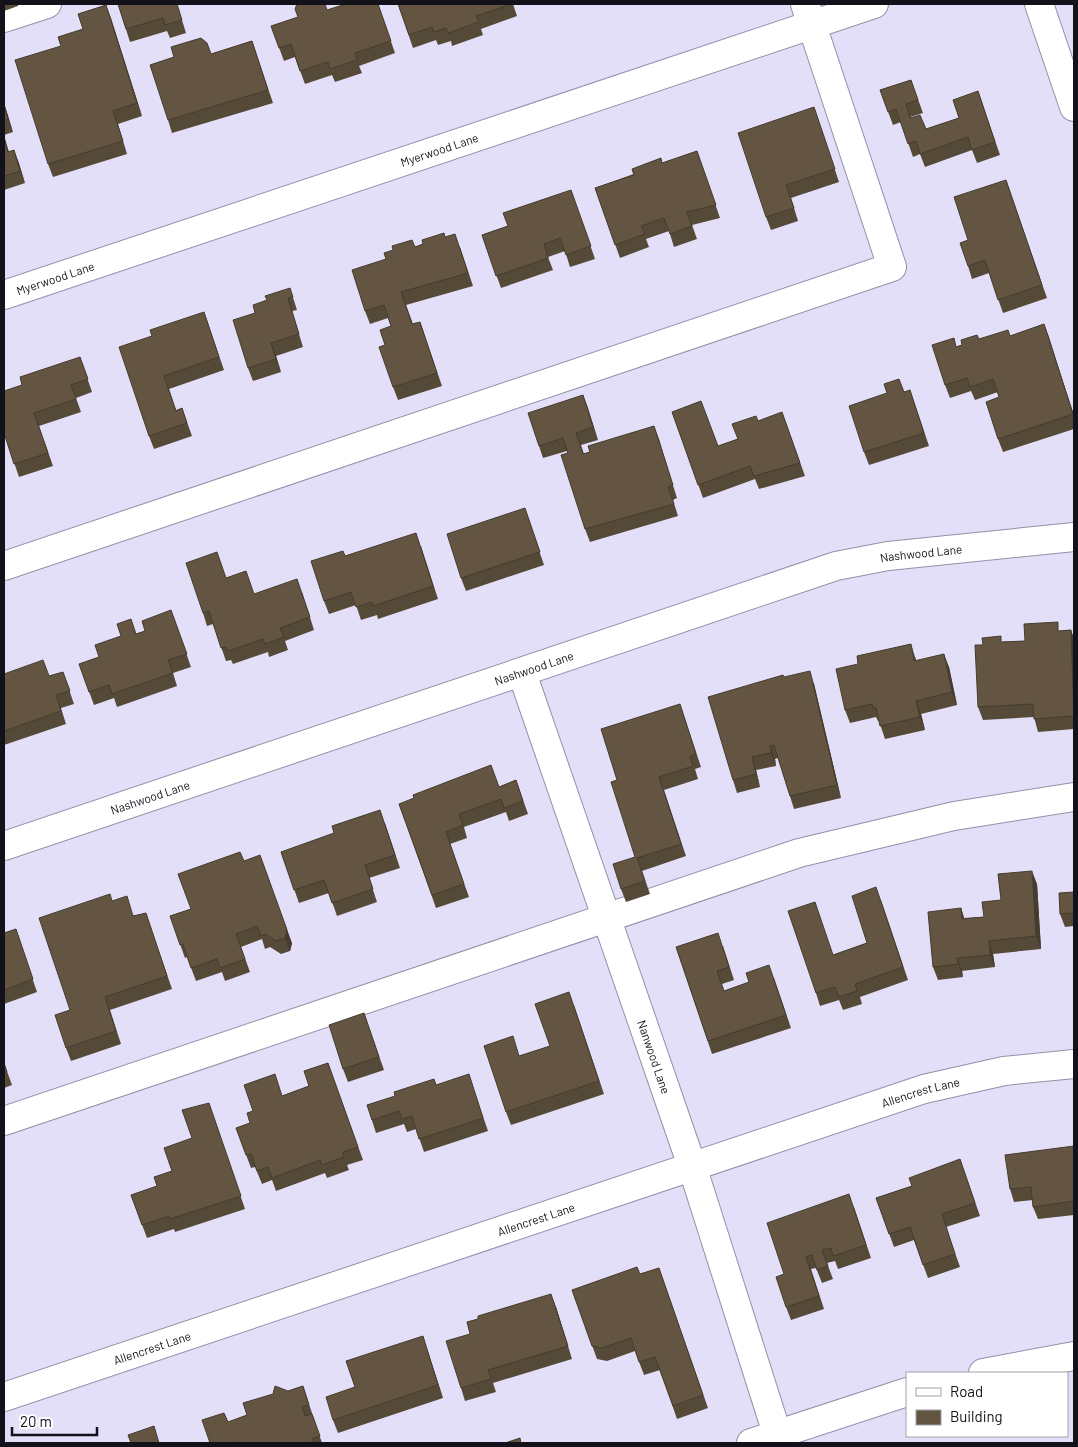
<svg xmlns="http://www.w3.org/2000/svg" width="1078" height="1447" font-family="Barlow,sans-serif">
<rect width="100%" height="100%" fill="#e3dff9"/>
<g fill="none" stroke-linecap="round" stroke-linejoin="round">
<defs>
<g id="minor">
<polyline points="1039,4 1074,107"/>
<polyline points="4,18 47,4"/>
<path id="s1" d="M 4,295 L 874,4"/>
<polyline points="4,566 892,267 805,4"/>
<path id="s2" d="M 522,673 L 692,1166 L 780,1443"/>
<path id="s3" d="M 4,846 L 836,566 L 888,556 L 1074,537"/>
<polyline points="4,1121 799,853 954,816 1074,797"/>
<polyline points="983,1373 1074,1356"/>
<path id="s4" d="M 4,1397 L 924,1089 L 1004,1071 L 1074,1064"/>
<polyline points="751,1443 907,1392"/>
</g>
</defs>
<use href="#minor" stroke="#9490a8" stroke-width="30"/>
<use href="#minor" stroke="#fff" stroke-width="28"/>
</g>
<g fill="#554938">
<polygon points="4,4 18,4 18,6 4,11"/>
<polygon points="118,4 177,4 186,33 170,38 167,31 130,42"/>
<polygon points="378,4 395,53 359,66 362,73 335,82 332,75 305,84 295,57 284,61 271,26 328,10"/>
<polygon points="398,4 513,4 517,16 481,29 483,35 452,46 451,41 438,45 436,40 413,48"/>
<polygon points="106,5 142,116 118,124 127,154 53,177 48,164 61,46 83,29"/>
<polygon points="252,41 273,103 172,133 168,120 211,54"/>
<polygon points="911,80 923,113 910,117 926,129 959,118 978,91 1000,155 977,163 972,150 925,167 920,154 913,157 901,122 893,125 880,90"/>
<polygon points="4,103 13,132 4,135"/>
<polygon points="814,107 839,182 791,198 798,221 771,230 766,217"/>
<polygon points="4,136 9,152 14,150 25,183 4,190"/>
<polygon points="697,151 720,218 692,225 697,239 674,247 669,231 646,239 649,247 620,258 595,188"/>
<polygon points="1006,180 1047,298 1003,313 989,273 972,279 968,266 968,240"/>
<polygon points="571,190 595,259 570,267 565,251 548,257 553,270 501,288 482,235 508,226"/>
<polygon points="445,237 460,247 473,286 406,305 413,324 420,322 442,386 398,400 393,387 385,345 391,326 388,318 370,324 365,311 386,259 415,247"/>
<polygon points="290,288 297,310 292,311 303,347 276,356 281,372 253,381 248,368 255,313 267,300"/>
<polygon points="204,312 224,370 169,389 176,410 182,408 192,436 154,449 149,436 152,336"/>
<polygon points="1044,324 1074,415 1074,429 1003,452 998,439 999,397 998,392 975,400 971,391 950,398 945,385 957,347 979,339 1010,336"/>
<polygon points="80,357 92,392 76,398 81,412 39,426 53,466 19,477 4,433 22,385"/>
<polygon points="910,390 929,446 869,465 864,452"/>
<polygon points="583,395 598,440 581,445 584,454 654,426 677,498 673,500 678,516 590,542 585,529 567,451 543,458 539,446"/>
<polygon points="672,412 718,446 738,439 758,421 782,412 805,476 759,489 755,479 703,498"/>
<polygon points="529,521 544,565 466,591 461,578"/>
<polygon points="421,546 438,599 378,619 377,615 361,620 356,605 329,614 324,601 345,556"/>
<polygon points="227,578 254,594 302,592 314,630 285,641 288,650 269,657 268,652 233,664 231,660 226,661 213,624 207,626 203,613"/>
<polygon points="171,610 191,667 173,673 177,686 117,707 114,698 94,705 79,664 99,657 136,634 145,631"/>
<polygon points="1071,630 1074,639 1074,729 1038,732 1034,717 983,720 978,707 983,645 1003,642 1025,641 1061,631"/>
<polygon points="915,657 916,660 949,667 957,705 921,714 925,730 885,739 879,721 878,721 876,717 850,723 845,710"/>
<polygon points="63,672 74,704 61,708 66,724 4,745 4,674 49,676"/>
<polygon points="784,677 814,684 841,798 794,809 778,758 775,759 776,766 756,770 760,787 737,793 733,780"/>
<polygon points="680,704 701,767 695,769 698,779 664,790 686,856 642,871 650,894 626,902 621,889 635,857 617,780"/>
<polygon points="516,780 528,814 509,821 506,812 464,827 467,838 450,844 469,897 436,908 399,804 499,787"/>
<polygon points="385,823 400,868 369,878 377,902 337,916 329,893 299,903 281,852"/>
<polygon points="244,861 292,943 290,951 281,954 270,947 265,949 262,939 241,947 250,972 225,981 222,972 196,981 187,957 185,958 170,916 191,909"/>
<polygon points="1037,884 1041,949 993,954 995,967 962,971 963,977 938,980 933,967 961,908 964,918 984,917 1001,900"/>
<polygon points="1074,892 1074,926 1065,927 1060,914"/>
<polygon points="881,900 908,980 860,997 862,1004 843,1010 839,1000 820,1006 816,993 833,955 867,943"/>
<polygon points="113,901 134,916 150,925 172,989 110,1010 121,1044 71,1061 66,1048 70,1010"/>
<polygon points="4,933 20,942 37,992 4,1004"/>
<polygon points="723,946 734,980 722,984 724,991 774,978 791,1028 712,1054 676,947"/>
<polygon points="574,1005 604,1094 511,1125 506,1112 520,1056 550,1046"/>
<polygon points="364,1013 384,1070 348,1082 343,1069"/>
<polygon points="4,1063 12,1085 4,1088"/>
<polygon points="328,1063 363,1160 347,1165 349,1170 327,1178 325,1173 276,1191 272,1180 262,1184 255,1167 251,1168 236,1128 250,1123 253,1111 282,1096 309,1086"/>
<polygon points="436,1085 473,1087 488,1131 424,1152 416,1129 407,1132 404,1124 376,1133 367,1105"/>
<polygon points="209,1103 245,1209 175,1232 174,1229 147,1238 131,1195 157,1186 172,1171 192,1138"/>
<polygon points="1074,1146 1074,1215 1038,1219 1033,1207 1033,1200 1014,1202 1010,1189"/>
<polygon points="960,1159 980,1216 946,1227 960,1267 928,1278 914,1240 894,1247 876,1198 912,1186"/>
<polygon points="854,1207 871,1258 838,1269 835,1261 827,1263 833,1279 822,1283 816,1268 811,1269 824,1309 791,1320 786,1307 784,1274"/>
<polygon points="659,1268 708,1408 677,1419 660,1370 644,1375 635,1351 607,1361 597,1359 572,1290 640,1274"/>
<polygon points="556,1307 572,1359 493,1383 496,1392 465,1401 461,1388"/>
<polygon points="427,1349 443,1398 338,1433 333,1420 355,1387"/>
<polygon points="303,1386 322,1443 210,1443 228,1422 247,1415 288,1391"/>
</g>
<g fill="#453c2e">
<polygon points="106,5 111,18 142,116 137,103"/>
<polygon points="4,103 13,132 8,119"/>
<polygon points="14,150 19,163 25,183 20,171"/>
<polygon points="1044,324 1049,337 1074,417"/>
<polygon points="271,343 276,356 281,372 276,359"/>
<polygon points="583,395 588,408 598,440 593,427"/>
<polygon points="654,426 659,439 677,498 673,485"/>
<polygon points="1071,630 1074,639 1074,708"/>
<polygon points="911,644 915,657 919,674 914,661"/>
<polygon points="944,654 949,667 957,705 952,692"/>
<polygon points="810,671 814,684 841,798 837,785"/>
<polygon points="916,701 921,714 925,730 920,717"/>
<polygon points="770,746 775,759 776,766 771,753"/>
<polygon points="752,757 756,770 760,787 756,774"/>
<polygon points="260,855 292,943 290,951 285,938"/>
<polygon points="1032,871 1037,884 1041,949 1036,936"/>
<polygon points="961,908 965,921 962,919"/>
<polygon points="989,941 993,954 995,967 990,955"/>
<polygon points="957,958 962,971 963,977 958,964"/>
<polygon points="551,1294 556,1307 572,1359 568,1346"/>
<polygon points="423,1336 427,1349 443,1398 438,1385"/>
</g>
<g fill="#635541" stroke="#453c2e">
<polygon points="118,4 177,4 182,20 165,25 163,18 126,29"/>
<polygon points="297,4 325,4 327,10 346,4 378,4 391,41 355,53 357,60 330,69 328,62 300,71 291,44 279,48 271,26 298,17 295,9"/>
<polygon points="398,4 512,4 476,16 479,22 448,33 446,28 434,32 432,27 409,35"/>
<polygon points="106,5 137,103 113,111 123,141 48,164 15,60 61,46 58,37 83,29 78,14"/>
<polygon points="201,38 207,43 211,54 252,41 268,90 168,120 150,65 174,57 171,47"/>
<polygon points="911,80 918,100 906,104 910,118 920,115 926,129 959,118 953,100 978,91 995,142 972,150 968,137 920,154 916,141 908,144 896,109 888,112 880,90"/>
<polygon points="4,105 8,119 4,121"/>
<polygon points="814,107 835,169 786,185 794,208 766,217 738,133"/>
<polygon points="4,137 8,152 14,150 20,171 4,176"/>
<polygon points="697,151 716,205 687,212 692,226 670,234 664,218 641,226 645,234 615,245 595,188 634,175 632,169 661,158 662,163"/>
<polygon points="1006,180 1042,285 998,300 985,260 968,266 960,243 968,240 954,197"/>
<polygon points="571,190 591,246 566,255 560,238 544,244 548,258 496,276 482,235 508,226 503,213"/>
<polygon points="444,233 445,237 455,234 468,273 401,292 412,324 420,322 437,373 393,387 379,347 385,345 380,330 391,326 384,305 365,311 352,270 386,259 384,253 393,250 392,246 412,240 415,247 423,244 422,240"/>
<polygon points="290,288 293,297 288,298 299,334 271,343 276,359 248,368 233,320 255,313 253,305 267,300 265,296"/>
<polygon points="204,312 219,357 164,376 176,411 182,408 187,423 149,436 119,347 152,336 150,330"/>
<polygon points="1044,324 1073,414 998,439 986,402 999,397 993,379 970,387 967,378 945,385 932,345 954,338 956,347 962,345 961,340 977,335 979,339 1008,330 1010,336"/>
<polygon points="80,357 88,379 71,385 76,399 34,413 48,453 14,464 4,433 4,391 22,385 20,377"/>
<polygon points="899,379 904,392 910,390 924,433 864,452 849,406 887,393 884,384"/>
<polygon points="583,395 593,427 576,433 583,454 590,452 588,446 654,426 673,485 668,487 674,504 585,529 561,455 568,453 563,438 539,446 528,413"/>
<polygon points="701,401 718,446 738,439 732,424 756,416 758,421 782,412 800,463 754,476 750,466 698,485 672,412"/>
<polygon points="525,508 540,552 461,578 447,534"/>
<polygon points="416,533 433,586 373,606 372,602 356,607 351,592 324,601 311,561 343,551 345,556"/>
<polygon points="217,552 226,578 246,571 254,594 297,579 310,617 280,628 284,637 265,644 263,639 228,651 226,647 221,648 209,611 203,613 186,563"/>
<polygon points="171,610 187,654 168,660 173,673 112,694 109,685 89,692 79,664 99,657 95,645 121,636 117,624 131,619 136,634 145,631 142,621"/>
<polygon points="1058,622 1058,631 1071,630 1074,716 1034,719 1033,704 978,707 975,645 983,645 982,638 1001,636 1001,642 1025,641 1024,624"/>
<polygon points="911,644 914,661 944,654 952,692 916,701 920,717 880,726 876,708 873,708 872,704 845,710 836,669 858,664 857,656"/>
<polygon points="43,660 49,676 63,672 70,691 56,695 61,711 4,731 4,674"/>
<polygon points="810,671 837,785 790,796 774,745 770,746 771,753 752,757 756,774 733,780 708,697 783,675 784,677"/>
<polygon points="680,704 696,754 690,756 693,766 659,777 681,844 637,858 645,881 621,889 613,864 635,857 611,782 617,780 601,729"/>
<polygon points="491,765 499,787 516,780 523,801 504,808 501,799 459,814 463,825 446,832 464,884 432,895 399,804 414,798 413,795"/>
<polygon points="380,810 395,855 365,865 373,889 332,903 324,880 294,890 281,852 334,833 332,826"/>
<polygon points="240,852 244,861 260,855 287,930 285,938 276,941 265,934 261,936 257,926 236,934 245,959 220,968 217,959 191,968 183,944 180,945 170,916 191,909 178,874"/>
<polygon points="1032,871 1036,936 989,941 990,955 957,958 958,964 933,967 928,912 961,908 962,919 984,917 982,902 1001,900 998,874"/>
<polygon points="876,887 903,967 855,984 857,991 839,997 835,987 816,993 788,911 815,902 833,955 867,943 852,896"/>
<polygon points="1074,892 1074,913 1060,914 1059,893"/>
<polygon points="110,894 112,901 127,896 133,916 146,913 167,976 105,997 116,1031 66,1048 55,1015 70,1010 39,918"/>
<polygon points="16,929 33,979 4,990 4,933"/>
<polygon points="718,933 729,967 717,971 724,991 749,982 746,973 769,965 786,1015 708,1041 676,947"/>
<polygon points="569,992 599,1081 506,1112 484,1046 513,1036 519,1056 550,1046 535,1004"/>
<polygon points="364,1013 379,1057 343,1069 329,1025"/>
<polygon points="4,1063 7,1072 4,1073"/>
<polygon points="328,1063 358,1147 343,1152 344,1157 322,1165 320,1160 272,1178 268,1167 257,1171 251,1154 246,1155 236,1128 250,1123 247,1113 253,1111 244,1085 275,1074 282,1096 309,1086 304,1071"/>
<polygon points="469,1074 483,1118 419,1139 412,1116 402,1119 399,1111 372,1120 367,1105 395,1096 394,1092 434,1079 436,1085"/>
<polygon points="209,1103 241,1196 170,1219 169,1216 142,1225 131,1195 157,1186 154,1177 172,1171 164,1148 192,1138 182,1110"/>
<polygon points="1074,1146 1074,1201 1033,1207 1031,1187 1010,1189 1005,1155"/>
<polygon points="960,1159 975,1203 942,1214 955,1254 923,1265 910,1227 889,1234 876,1198 912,1186 909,1178"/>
<polygon points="849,1194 866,1245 833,1256 831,1248 822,1250 828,1266 817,1270 812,1255 806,1257 819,1296 786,1307 776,1277 784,1274 767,1223"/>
<polygon points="637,1267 640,1274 659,1268 703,1395 673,1406 655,1357 639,1362 631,1338 602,1348 592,1346 572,1290"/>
<polygon points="551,1294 568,1346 488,1370 491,1379 461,1388 446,1341 470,1334 467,1322 478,1319 478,1316"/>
<polygon points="423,1336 438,1385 333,1420 326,1397 355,1387 346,1361"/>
<polygon points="275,1386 288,1391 303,1386 309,1405 302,1407 305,1416 312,1414 320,1436 312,1439 313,1443 234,1443 234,1442 231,1443 210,1443 202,1420 224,1413 228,1422 247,1415 243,1403 273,1394"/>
<polygon points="154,1426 159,1443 131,1443 128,1435"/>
<polygon points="520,1438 521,1443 505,1443"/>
</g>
<g text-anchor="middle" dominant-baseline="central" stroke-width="5" stroke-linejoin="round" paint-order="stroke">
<g font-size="12" fill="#13111a" stroke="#fff">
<text stroke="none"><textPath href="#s1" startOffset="459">Myerwood Lane</textPath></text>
<text stroke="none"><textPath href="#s1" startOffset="54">Myerwood Lane</textPath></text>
<text stroke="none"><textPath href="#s3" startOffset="964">Nashwood Lane</textPath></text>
<text stroke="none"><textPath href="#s3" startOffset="559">Nashwood Lane</textPath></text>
<text stroke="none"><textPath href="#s3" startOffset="154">Nashwood Lane</textPath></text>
<text stroke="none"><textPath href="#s2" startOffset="406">Nanwood Lane</textPath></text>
<text stroke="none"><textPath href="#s4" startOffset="966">Allencrest Lane</textPath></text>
<text stroke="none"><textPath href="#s4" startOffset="561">Allencrest Lane</textPath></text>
<text stroke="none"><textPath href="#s4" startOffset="156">Allencrest Lane</textPath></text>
</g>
</g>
<rect width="1078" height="1447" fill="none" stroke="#13111a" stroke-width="10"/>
<rect x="906" y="1372" width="162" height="65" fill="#ffffff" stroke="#a1a0a3"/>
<rect x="916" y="1388" width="25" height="8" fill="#ffffff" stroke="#a1a0a3"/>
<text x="950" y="1397" font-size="15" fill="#13111a">Road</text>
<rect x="916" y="1410" width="25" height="15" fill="#635541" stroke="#a1a0a3"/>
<text x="950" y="1422" font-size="15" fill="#13111a">Building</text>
<path d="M12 1427v8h85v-8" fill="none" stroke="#13111a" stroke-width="2.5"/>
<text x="20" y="1427" font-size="15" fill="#13111a" stroke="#ffffff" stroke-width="4" paint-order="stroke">20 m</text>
</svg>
